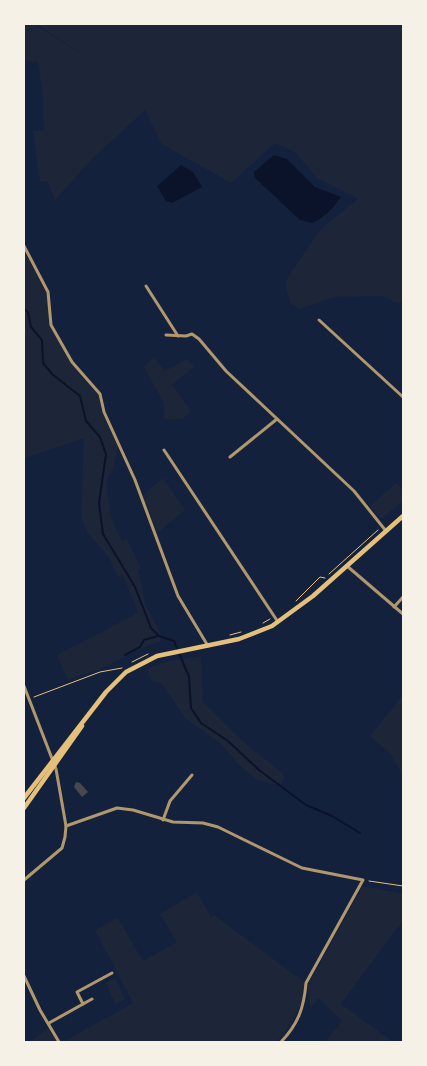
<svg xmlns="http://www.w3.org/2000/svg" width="427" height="1066" font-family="'Fira Sans',sans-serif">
<rect width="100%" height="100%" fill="#14213d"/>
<g fill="#1d2539">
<polygon points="24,24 34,24 96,63 36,24 403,24 403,299 399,304 383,296 334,297 300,309 291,304 285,285 288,277 320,230 358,199 317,178 296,153 275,143 231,183 162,144 145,110 92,159 55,200 47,181 40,182 33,131 44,130 43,96 38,62 24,60"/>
<polygon points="24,249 47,296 50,327 78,373 98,395 102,413 119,449 117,450 114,467 106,482 111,518 122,541 127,539 141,569 138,570 146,606 161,634 160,642 151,644 98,670 68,680 57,655 138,613 123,575 118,577 110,559 87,532 81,517 84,438 24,458"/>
<polygon points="154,357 165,371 187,359 194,367 172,384 191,412 182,419 164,419 164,403 144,367"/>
<polygon points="163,478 185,510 157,533 143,495"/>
<polygon points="396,483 403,489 403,501 381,519 370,506"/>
<polygon points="201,656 203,702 240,739 281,772 285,777 280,786 257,780 240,766 221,744 186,719 162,684 151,680 147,669 164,662"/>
<polygon points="403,695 403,776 390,753 370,736"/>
<path d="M 363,886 L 403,894 L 403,920 L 341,1004 L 393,1042 L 325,1042 L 342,1021 L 318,998 L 310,1009 L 308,987 C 299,1008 292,1025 277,1042 L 63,1042 L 133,1003 L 95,930 L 118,918 L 143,961 L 177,942 L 160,914 L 197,892 L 211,917 L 214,915 L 308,985 Z"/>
<polygon points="115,978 125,999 115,1004 106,983"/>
<polygon points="48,1028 55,1039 61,1042 30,1042"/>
</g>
<g fill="#0b132b">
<path d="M 274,155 L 287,159 L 315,187 L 341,197 C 334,208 324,217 313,223 L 300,220 L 255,178 L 254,172 Z"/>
<polygon points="181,165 193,172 202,187 172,203 166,201 157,186"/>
</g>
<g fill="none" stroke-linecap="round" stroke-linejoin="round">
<g stroke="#0b132b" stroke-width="2">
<polyline points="24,309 28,312 31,327 42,340 43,363 52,374 80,396 86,421 100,437 106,454 99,503 103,534 135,587 151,628 159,636 174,641 189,677 191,708 201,723 228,741 259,770 306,805 332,816 360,833"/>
<polyline points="125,655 140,647 144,640 158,636"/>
</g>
</g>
<polygon fill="#48494c" points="76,782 80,783 88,792 82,797 74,787"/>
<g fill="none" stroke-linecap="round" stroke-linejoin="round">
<g stroke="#e5c07b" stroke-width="1">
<polyline points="329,574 378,530"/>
<polyline points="296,601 320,577 325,578"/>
<polyline points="263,623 270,619"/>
<polyline points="230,635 241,632"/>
<polyline points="132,662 148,654"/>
<polyline points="34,697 100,672 122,668"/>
<polyline points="369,881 403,886"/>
</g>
<g stroke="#b1986c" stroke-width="3">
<polyline points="24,246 48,292 51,325 72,362 100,394 104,412 135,480 178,596 208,646"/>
<polyline points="146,286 178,336"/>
<polyline points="319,320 403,397"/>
<polyline points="166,335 186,336 192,334 199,339 226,371 354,491 386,531"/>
<polyline points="164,450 278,622"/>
<polyline points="230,457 277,419"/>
<polyline points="347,566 403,614"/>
<polyline points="394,607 403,597"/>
<polyline points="24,686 56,769 66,826 65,837 62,848 24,880"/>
<polyline points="163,820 170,801 192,775"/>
<path d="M 66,826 L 117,808 L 133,810 L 173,822 L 203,823 L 218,827 L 302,868 L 363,880 L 306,983 C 304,1008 298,1024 281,1042"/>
<polyline points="24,976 40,1010 59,1042"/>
<polyline points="83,1004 77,992 112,973"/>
<polyline points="49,1023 92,999"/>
</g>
<g stroke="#e5c07b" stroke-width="4.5">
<polyline points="24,798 106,692 126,672 157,656 239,639 272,626 313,596 403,516"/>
<polyline points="24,808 82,726"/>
</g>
</g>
<rect width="427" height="1066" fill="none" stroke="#f6f1e7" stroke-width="50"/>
</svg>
